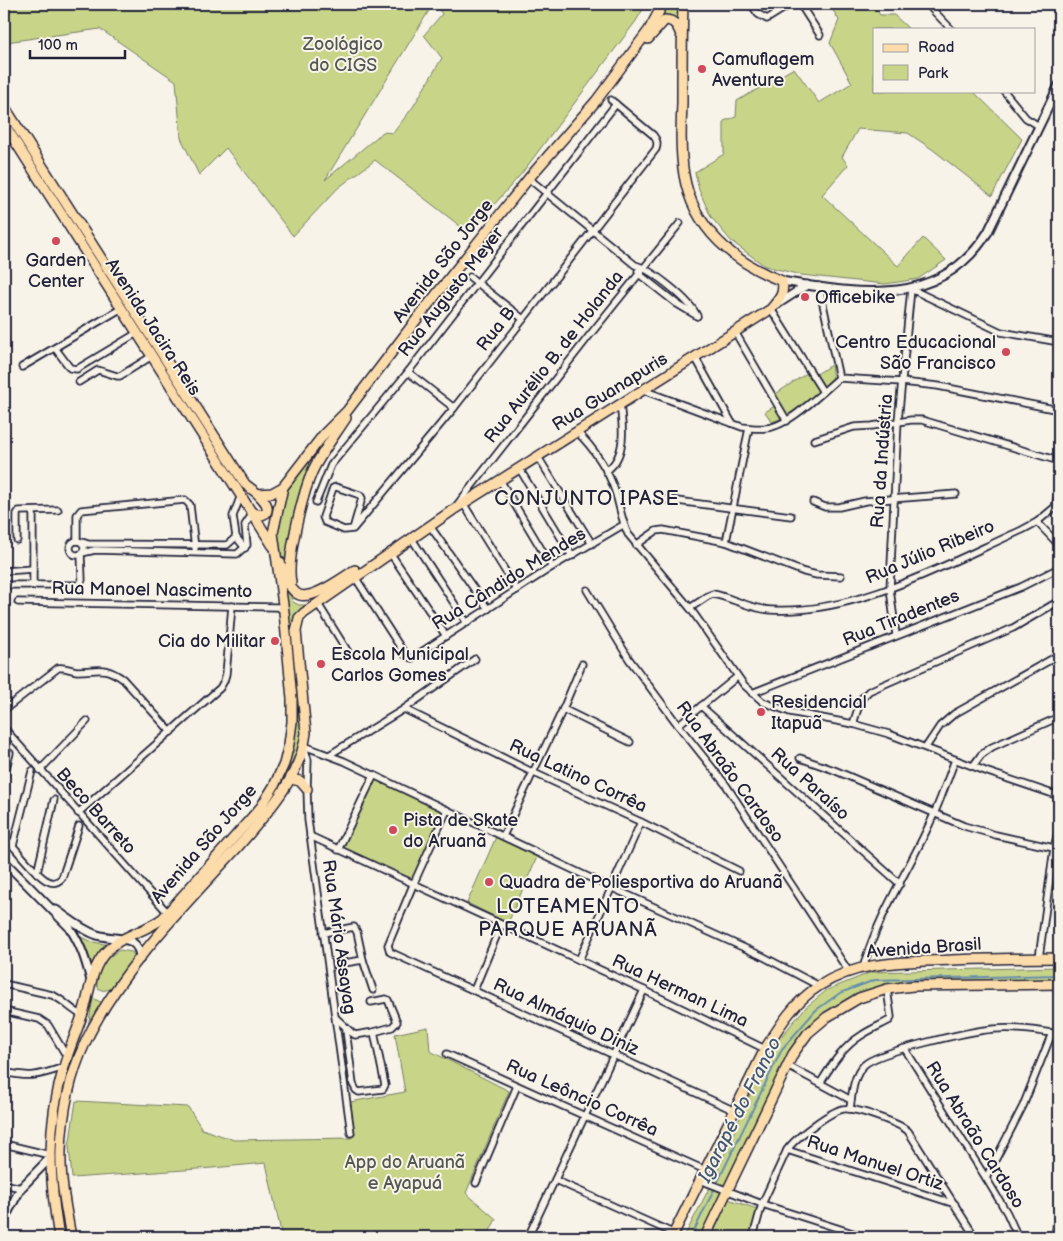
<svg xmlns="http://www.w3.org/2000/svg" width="1063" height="1241" font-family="'Balsamiq Sans',sans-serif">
<rect width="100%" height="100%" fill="#f7f3e8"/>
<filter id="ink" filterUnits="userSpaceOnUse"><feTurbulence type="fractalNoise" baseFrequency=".02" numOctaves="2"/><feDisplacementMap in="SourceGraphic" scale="10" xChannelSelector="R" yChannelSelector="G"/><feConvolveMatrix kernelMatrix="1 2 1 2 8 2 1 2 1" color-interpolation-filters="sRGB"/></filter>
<g filter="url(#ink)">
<g fill="#c8d589" stroke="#757c62">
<polygon points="4,4 433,4 325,180 383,132 393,133 413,107 442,58 424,35 442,14 435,4 646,4 636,21 522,173 469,233 375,160 338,188 293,236 226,148 199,175 181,138 176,81 100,29 6,42 4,41"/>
<polygon points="665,4 680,4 679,26 673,19 648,35"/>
<polygon points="829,4 873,4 880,15 894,15 909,29 874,29 874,91 973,91 1022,139 992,196 932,149 908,133 858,129 842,157 848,165 822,195 898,266 923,238 946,260 918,279 885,284 801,275 765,266 731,241 711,217 699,190 695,172 724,154 724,121 736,117 737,101 794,68 819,103 852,83 830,43 839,20"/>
<polygon points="831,365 833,380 787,416 772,422 765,412 778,404 774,395 807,373 812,377"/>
<polygon points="334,429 309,473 289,578 278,551 277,533 285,494"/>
<path d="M 280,571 L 293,602 L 299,605 L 305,605 L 297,613 L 292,626 C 297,670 312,733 289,774 C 283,785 275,795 268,806 L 266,804 L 293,747 L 296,709 L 288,627 Z"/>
<polygon points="376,779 443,811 412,881 342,848"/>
<polygon points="496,837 537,857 508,923 467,903"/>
<polygon points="78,936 93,942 110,945 91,965 87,951"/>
<path d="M 120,950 L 132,952 L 134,956 C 130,964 114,989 106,990 C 103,991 101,990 98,988 C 92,972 106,957 120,950 Z"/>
<polygon points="1059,967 1059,983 906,985 850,1000 787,1056 701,1237 684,1237 714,1179 753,1087 780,1038 805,1008 827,990 872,972"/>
<polygon points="93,998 104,1004 88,1027"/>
<polygon points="428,1027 430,1051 509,1091 466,1193 496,1219 488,1235 489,1237 282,1237 266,1163 212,1168 72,1178 69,1147 76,1101 188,1107 202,1129 234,1140 351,1138 350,1102 405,1092 395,1034"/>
<polygon points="728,1199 757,1209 751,1237 712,1237"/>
</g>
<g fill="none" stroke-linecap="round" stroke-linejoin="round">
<g stroke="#668dab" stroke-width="2">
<polyline points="901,9 911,4"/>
<polyline points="691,1237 782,1049 816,1010 840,993 875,980 1059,975"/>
</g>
<defs>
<g id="minor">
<polyline points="751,4 758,14 767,19 791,4"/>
<polyline points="800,4 820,35"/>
<polyline points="927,4 951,29"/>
<polyline points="1004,91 1026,118 1039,126"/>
<path d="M 533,182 L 635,265 C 651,269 690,300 697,316"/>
<polyline points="638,271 639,274 677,304 697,316"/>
<polyline points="470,277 523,319"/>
<polyline points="819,286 839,378"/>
<polyline points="771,309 823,392"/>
<polyline points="735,332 787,421"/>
<polyline points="55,348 70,368 77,369 137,333"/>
<polyline points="695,357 732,423"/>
<polyline points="22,367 122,308"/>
<polyline points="408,372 454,408"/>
<polyline points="79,382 98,370 117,376 120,376 152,356"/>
<path d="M 643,390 L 742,427 C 750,428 758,429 766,428 C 788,427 821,393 839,378 L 902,382 L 938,386 L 1059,410"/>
<path d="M 577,432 C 594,448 609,471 616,494 C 620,508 622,521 628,534 L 690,608 L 744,685 L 763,702 L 790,712 L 853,724 L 889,734 L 988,772 L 1059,796"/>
<polyline points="814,440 854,427 872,426 911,420 922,420 1059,461"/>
<polyline points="538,457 592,544"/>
<polyline points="519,468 572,556"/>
<path d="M 606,471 C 627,457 623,426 620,404"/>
<polyline points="500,480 552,567"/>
<polyline points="662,499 791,516"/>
<polyline points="316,502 331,465 408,372 616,104"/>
<polyline points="813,502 825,507 839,507 865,501 956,494"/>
<polyline points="463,503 517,590"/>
<polyline points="457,505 589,336 680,223"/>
<polyline points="1055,507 1059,491"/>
<polyline points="33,511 33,586"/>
<polyline points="1037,522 1059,545"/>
<polyline points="430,526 488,609"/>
<path d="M 353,529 L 362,498 L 360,495 L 336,487 L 333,488 L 323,517 L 325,522 L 344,530 L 353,529 L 454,408 L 656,149 C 658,143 657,140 653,135 L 611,100"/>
<polyline points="236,537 245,548"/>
<polyline points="412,539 467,623"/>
<polyline points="17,540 17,514 19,511 58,510"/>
<polyline points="77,541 77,515 81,510 185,500 190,505 195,548"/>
<circle cx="77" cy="548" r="7"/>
<polyline points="82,542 88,544 227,545 236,537 233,516 241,495"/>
<polyline points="726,542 749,428"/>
<polyline points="636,545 656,531 663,530 726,542 804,572 817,575 841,576"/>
<polyline points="82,553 95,550 237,554 247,545 245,525 253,513"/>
<polyline points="391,554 446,636"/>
<polyline points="4,571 33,569"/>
<polyline points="355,577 406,656 412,658 552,567 623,525"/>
<polyline points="4,585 79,585 82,580 81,554"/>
<polyline points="587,590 629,659 678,725 726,785 849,972"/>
<polyline points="18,602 275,607 278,607 284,611"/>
<polyline points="318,604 348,652"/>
<path d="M 690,608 L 708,596 L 713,594 C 733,598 750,609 771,610 C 856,615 946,564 1022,530 L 1037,522 L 1055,507 L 1059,505"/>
<polyline points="896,635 890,589 892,543 898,421 911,289 1001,332 1059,342"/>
<polyline points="752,693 1021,587 1059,568"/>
<polyline points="701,706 900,884"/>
<polyline points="404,709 532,772 641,822 739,871"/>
<polyline points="563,709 630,742"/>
<path d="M 4,710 L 58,668 C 65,667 70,670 77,671 C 99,671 103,665 123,679 L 171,732"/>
<polyline points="853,724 861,699 869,691 1013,628 1059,601"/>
<polyline points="678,725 737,677"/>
<polyline points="4,728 167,912"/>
<polyline points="304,746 344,761 584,875 762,956 819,986"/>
<polyline points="304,746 308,760 307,789 308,820 351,1133"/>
<polyline points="926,747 940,726 954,714 1059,655"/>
<polyline points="329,755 404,709 475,659"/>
<polyline points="800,758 834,770 964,826 996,835 1054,848"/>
<polyline points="973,766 981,755 992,747 1059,717"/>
<polyline points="40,770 87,721"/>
<polyline points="4,776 10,753"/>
<polyline points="447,810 413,885 388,945 390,952 733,1110"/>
<polyline points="78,813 220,688 224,681 226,674 232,606"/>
<path d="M 4,836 C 14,846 37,877 48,881 C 53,884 58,882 62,878 L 79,826"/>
<polyline points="310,836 644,990 765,1049"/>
<polyline points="503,836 563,709 582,664"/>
<polyline points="13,846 32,771"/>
<polyline points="338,850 374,775"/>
<polyline points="37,873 54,800"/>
<polyline points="323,933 354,927 357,932 363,960 373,990"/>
<polyline points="1039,958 1054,848 1059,829"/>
<polyline points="579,960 641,822"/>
<path d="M 863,968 C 878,913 912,866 934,814 C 942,796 948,778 955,760"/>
<polyline points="339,972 338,964 363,960"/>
<path d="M 4,984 L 52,995 C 64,1000 71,1010 82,1015"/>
<polyline points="474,990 501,925"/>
<polyline points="371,1002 386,999 388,1000 397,1022 392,1027 374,1032"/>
<polyline points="4,1011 39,1019 48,1025 67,1057"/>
<polyline points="336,1018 352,1033 355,1035 374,1032 385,1085 383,1089 359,1092 356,1090 353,1084 346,1030"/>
<polyline points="905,1049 986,1178 1007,1213 1018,1237"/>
<polyline points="447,1054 705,1170"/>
<polyline points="786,1065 851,1100"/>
<path d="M 4,1072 C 30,1078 38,1076 64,1067"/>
<path d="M 821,1082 C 832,1064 844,1046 862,1035 C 871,1029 881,1025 890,1020 L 891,1017 L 887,989"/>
<path d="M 850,1109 C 852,1094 853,1076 864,1065 C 879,1051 971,1031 994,1029 C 1015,1027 1038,1031 1059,1034"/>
<polyline points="4,1144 50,1155"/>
<polyline points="787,1150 955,1204"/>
<polyline points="986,1178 1023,1106 1052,1033"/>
<polyline points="555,1180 673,1233"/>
<polyline points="700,1180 762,1204 865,1237"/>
<polyline points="476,1183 517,1086"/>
<polyline points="4,1184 21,1188"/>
<polyline points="528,1237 644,990"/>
<path d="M 753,1237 L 762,1204 L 787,1150 C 795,1138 829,1112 843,1109 C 854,1107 899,1123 908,1131 L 975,1237"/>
<polyline points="1055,1237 1059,1207"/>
</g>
<g id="tertiary">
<path d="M 782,281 C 859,294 940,309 988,232 L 1059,85"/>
<polyline points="776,305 807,285"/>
<path d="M 4,861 L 69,927 C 81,944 86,961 91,981"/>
<path d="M 56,910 C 69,919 82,930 97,935 C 106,938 126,938 132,942 C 138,946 140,952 140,959"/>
<polyline points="4,1219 21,1188 50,1158"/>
</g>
<g id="primary">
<path d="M 648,39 L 665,20 C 675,20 678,27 681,35"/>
<polyline points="4,106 245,484 258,494 272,493 283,487"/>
<polyline points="4,124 273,546"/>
<path d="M 253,513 L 262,515 L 266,513 C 270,505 263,500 258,494"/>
<path d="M 280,562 C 284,572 287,586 296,593 C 309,604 343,577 355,570"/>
<path d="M 291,582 C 286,560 303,492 313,470 C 322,452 335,435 346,418"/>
<polyline points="291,779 300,781 307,789"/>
<path d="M 59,1237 C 49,1178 46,1126 64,1067 C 69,1048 78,1029 84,1010 C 90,991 91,969 105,953 C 120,935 144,933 163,918 L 261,807 L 274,786 L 284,764 L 289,744 L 292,722 L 292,699 L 284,612 L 273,533 L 283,487 L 324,434 L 347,411 L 420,315 L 529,178 L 596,101 L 649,30 L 663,4"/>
<path d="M 71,1237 C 66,1209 60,1180 61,1151 C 62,1114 70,1075 86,1041 C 119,971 185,905 237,848 C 266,814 300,779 306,733 L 296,631 L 299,618 L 304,613 L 453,510 L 771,309 C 779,299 785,294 782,281 C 734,263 693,228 684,175 C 680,151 681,126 682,103 C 682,70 682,37 683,4"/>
</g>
<g id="trunk">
<path d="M 672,1237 L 765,1049 C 780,1025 795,1001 819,986 C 859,960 907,962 952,960 C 988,959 1024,958 1059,958"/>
<polyline points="705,1237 793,1054 808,1033 827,1017 859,998 887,989 913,986 1059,984"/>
</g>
</defs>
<use href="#minor" stroke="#22223b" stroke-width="9"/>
<use href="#tertiary" stroke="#22223b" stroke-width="11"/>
<use href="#primary" stroke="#22223b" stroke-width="12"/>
<use href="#trunk" stroke="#22223b" stroke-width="12"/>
<use href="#minor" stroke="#f7f3e8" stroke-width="5.5"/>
<use href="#tertiary" stroke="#f7f3e8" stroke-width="7"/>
<use href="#primary" stroke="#fddcac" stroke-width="9"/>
<use href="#trunk" stroke="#fddcac" stroke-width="9"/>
</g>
</g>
<g fill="#d1495b" stroke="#f7f3e8" stroke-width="2">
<circle cx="702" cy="69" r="5"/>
<circle cx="56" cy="241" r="5"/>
<circle cx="805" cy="297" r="5"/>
<circle cx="1006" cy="352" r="5"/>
<circle cx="275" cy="641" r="5"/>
<circle cx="321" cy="664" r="5"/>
<circle cx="761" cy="712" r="5"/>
<circle cx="393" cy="830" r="5"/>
<circle cx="489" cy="882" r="5"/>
</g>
<g text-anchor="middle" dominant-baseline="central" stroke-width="4" stroke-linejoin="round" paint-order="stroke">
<g font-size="18" fill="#545852" stroke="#f7f3e8">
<text x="343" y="44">Zoológico<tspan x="343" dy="21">do CIGS</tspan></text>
<text x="405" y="1162">App do Aruanã<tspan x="405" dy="21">e Ayapuá</tspan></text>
</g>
<g font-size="18" fill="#22223b" stroke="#f7f3e8" text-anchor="start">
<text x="712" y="59">Camuflagem<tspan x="712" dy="21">Aventure</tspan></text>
<text x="56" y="260" text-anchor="middle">Garden<tspan x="56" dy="21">Center</tspan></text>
<text x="815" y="297">Officebike</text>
<text x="996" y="342" text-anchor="end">Centro Educacional<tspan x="996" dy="21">São Francisco</tspan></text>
<text x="265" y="641" text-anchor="end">Cia do Militar</text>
<text x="331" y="654">Escola Municipal<tspan x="331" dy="21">Carlos Gomes</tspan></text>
<text x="771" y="702">Residencial<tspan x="771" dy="21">Itapuã</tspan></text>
<text x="403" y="820">Pista de Skate<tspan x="403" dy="21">do Aruanã</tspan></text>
<text x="499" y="882">Quadra de Poliesportiva do Aruanã</text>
</g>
<g font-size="18" fill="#22223b" stroke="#f7f3e8">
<text transform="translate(443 261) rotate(-52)">Avenida São Jorge</text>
<text transform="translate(451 292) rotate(-52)">Rua Augusto Meyer</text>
<text transform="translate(153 327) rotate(57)">Avenida Jacira Reis</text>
<text transform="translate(496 329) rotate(-52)">Rua B</text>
<text transform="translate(554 357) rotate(-52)">Rua Aurélio B. de Holanda</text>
<text transform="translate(610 392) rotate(-32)">Rua Guanapuris</text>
<text transform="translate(882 461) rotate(-86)">Rua da Indústria</text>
<text transform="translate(930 552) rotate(-23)">Rua Júlio Ribeiro</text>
<text transform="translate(509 579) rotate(-32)">Rua Cândido Mendes</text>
<text transform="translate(152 590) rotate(1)">Rua Manoel Nascimento</text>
<text transform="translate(901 618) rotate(-22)">Rua Tiradentes</text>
<text transform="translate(730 772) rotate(54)">Rua Abraão Cardoso</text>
<text transform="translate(578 776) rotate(25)">Rua Latino Corrêa</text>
<text transform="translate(810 784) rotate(42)">Rua Paraíso</text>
<text transform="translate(96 811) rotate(48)">Beco Barreto</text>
<text transform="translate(204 844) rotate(-49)">Avenida São Jorge</text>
<text transform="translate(339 937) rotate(82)">Rua Mário Assayag</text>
<text transform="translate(924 948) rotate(-4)">Avenida Brasil</text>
<text transform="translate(680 991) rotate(25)">Rua Herman Lima</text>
<text transform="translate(566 1017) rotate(25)">Rua Almáquio Diniz</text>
<text transform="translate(582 1098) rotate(24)">Rua Leôncio Corrêa</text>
<text transform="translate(975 1135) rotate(58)">Rua Abraão Cardoso</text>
<text transform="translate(875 1163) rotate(18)">Rua Manuel Ortiz</text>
</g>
<g font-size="19" font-style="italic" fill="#445873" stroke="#f7f3e8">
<text transform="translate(740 1110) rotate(-63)">Igarapé do Franco</text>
</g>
<g font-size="20" letter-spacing="1" fill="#22223b" stroke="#f7f3e8">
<text x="587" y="499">CONJUNTO IPASE</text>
<text x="568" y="907">LOTEAMENTO<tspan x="568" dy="23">PARQUE ARUANÃ</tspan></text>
</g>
</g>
<rect width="1063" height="1241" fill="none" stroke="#f7f3e8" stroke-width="20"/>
<rect x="10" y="10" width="1043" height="1221" fill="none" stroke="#22223b" stroke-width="2" filter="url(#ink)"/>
<rect x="873" y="28" width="162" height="65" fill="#f7f3e8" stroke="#a29fa3"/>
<rect x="883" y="44" width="25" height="8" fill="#fddcac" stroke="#a29fa3"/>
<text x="918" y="52" font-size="15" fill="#22223b">Road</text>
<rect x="883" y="65" width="25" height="15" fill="#c8d589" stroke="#a29fa3"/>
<text x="918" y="78" font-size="15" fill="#22223b">Park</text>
<path d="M30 50v8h95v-8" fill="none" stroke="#22223b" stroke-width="2.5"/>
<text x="38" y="50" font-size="15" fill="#22223b" stroke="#f7f3e8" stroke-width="4" paint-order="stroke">100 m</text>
</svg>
